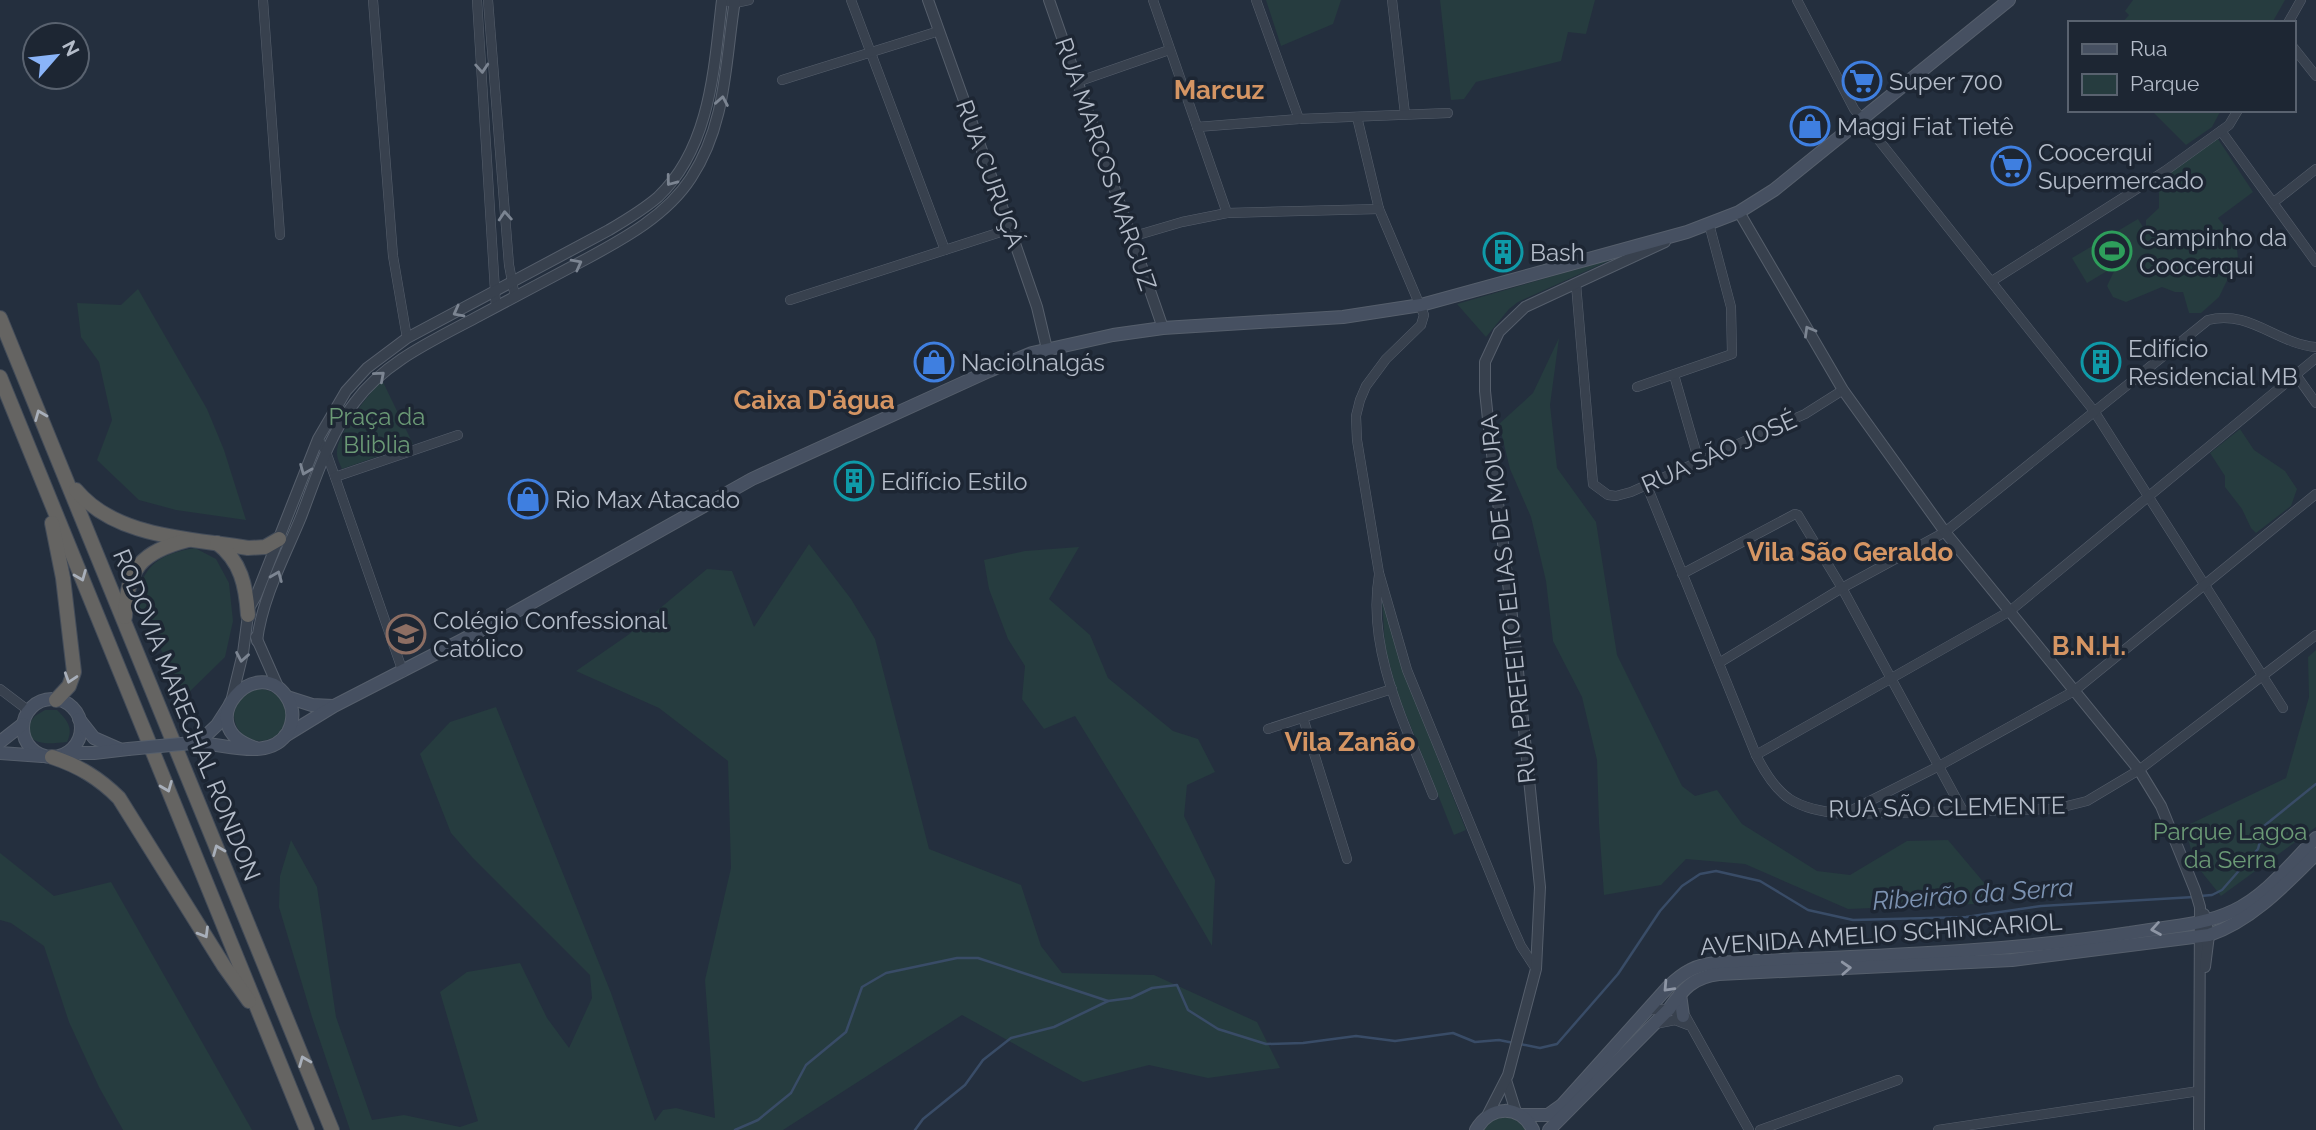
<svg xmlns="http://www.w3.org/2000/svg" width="2316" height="1130" font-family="Raleway,sans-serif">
<rect width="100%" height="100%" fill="#242f3e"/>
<g fill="#263c3f">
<polygon points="1266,0 1341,0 1333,24 1281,46"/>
<polygon points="1440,0 1595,0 1586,34 1568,32 1561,61 1476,82 1464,99 1451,100"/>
<polygon points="2133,0 2285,0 2272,23 2122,23 2129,15 2125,11"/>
<polygon points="2151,110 2221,110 2212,127 2186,145"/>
<polygon points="2218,139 2253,192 2218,218 2236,241 2238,258 2219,297 2201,313 2189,313 2183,292 2175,292 2162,287 2126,302 2113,297 2107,286 2117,265 2087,283 2072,258 2138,219 2146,232 2146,220 2159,208 2159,179"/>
<polygon points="1615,258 1518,302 1509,309 1486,337 1457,304"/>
<polygon points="138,289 207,409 224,450 246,520 176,510 139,500 97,460 112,420 99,362 81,337 77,303 121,305"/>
<polygon points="1559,338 1550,405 1557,468 1596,522 1617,655 1682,786 1695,796 1717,790 1742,824 1817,871 1850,875 1907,841 1948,840 2001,903 1848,909 1745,864 1686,859 1661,885 1604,895 1599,824 1597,760 1582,697 1553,641 1546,581 1531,517 1510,469 1499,424 1533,393"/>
<path d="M 382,380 L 413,444 L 342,469 C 340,464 337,459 337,453 C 336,434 369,394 382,380 Z"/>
<polygon points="2240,429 2254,450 2285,471 2297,489 2291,506 2256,533 2251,528 2242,509 2225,487 2225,476 2210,453"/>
<polygon points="809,544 851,599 875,639 929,849 1021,885 1041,946 1062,973 1154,975 1257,1022 1280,1068 1208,1078 1149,1065 1083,1082 962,1015 783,1130 350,1130 312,1017 279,907 280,876 291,840 317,887 336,1017 372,1120 404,1115 460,1127 478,1121 440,992 467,972 520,963 547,1018 569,1048 592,998 590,975 472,857 451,833 420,754 450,722 496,707 611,993 655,1121 663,1110 676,1108 715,1118 705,980 731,868 728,761 659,708 576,671 628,635 707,569 732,571 754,627"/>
<polygon points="1079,547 1049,599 1090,635 1108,678 1173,731 1198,739 1215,772 1187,785 1184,816 1215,880 1212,946 1137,817 1075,716 1044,729 1022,699 1025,666 1008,639 989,589 984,560 1025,551"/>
<path d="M 195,548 L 216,559 L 229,583 L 233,621 L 225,657 L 184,697 L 148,623 L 137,611 C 138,569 156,554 195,548 Z"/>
<polygon points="1382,600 1400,662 1466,830 1454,835 1397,692 1385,647"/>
<polygon points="2316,650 2316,827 2221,896 2196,865 2184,827 2286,778 2309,697 2308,657"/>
<circle cx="260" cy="715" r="26"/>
<path d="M 45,710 L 57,710 C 67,720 74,728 67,742 C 54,743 40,746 30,737 L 28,725 L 35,716 Z"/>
<polygon points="0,853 54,896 111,882 252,1130 123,1130 99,1087 69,1022 44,946 11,923 0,920"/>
<polygon points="1496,1116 1514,1117 1528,1130 1482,1130"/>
</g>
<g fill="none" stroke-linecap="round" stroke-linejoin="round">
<g stroke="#394c67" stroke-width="2.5">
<polyline points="2200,896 2212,895 2222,890 2258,849 2264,826 2316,784"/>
<polyline points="1520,1044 1540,1048 1557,1044 1618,974 1660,911 1682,886 1700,874 1716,871 1760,881 1808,910 1853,920 1966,917 2041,906 2194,897"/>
<polyline points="735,1130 758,1120 791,1093 806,1065 846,1032 862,987 886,973 957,958 978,958 1108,1001 1131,998 1152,988 1177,985 1188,1010 1218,1029 1266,1044 1303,1043 1356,1036 1395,1041 1453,1033 1475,1042 1499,1040 1514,1043"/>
<polyline points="915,1130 923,1119 965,1085 983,1060 1011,1038 1054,1027 1108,1001"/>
</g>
<defs>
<g id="minor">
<polyline points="263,0 280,235"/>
<polyline points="373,0 393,256 407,338"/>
<polyline points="477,0 496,307"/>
<polyline points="488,0 509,265 515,297"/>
<polyline points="722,0 735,3 749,0"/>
<polyline points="851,0 945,250"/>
<polyline points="1153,0 1227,213"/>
<polyline points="1256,0 1299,119"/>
<polyline points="1392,0 1405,114"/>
<polyline points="1797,0 1854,109 2094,411 2283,708"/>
<polyline points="2288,23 2301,0"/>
<polyline points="2293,47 2316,76"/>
<polyline points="782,80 939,31"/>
<polyline points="1077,82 1169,50"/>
<polyline points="1357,117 1379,209 1424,315 1421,325 1386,359 1366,386 1360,400 1356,416 1357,440 1379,573 1407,670 1509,919 1521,946 1536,969"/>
<polyline points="1197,127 1299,119 1448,113"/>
<polyline points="2221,131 2316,262"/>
<polyline points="2274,202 2316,169"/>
<polyline points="1131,237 1182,222 1227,213 1379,209"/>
<polyline points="1992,281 2165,171 2229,125 2238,110"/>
<polyline points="1576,284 1593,484 1608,495 1616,496 1631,492 1805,414 1843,390"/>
<polyline points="790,300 1010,229"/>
<polyline points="1674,375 1699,462"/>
<polyline points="2296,375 2316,403"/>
<polyline points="1637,387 1732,354 1731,307 1709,224"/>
<polyline points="318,439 326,452 335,477 403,672"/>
<polyline points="335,477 458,435"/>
<path d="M 1647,486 L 1756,755 C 1778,799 1795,809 1844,814 L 2055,809 L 2087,801 L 2139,770 L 2316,635"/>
<polyline points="1682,574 1795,514 1798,515 1842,588 1963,811"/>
<path d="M 1379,575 C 1366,651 1406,726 1433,795"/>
<path d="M 1719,663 L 1842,588 L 1945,532 L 2208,320 C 2249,309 2277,344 2316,347"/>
<polyline points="0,689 29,711"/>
<polyline points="1303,718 1347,859"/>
<polyline points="1268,729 1392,689"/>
<polyline points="1756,755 2010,611 2316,358"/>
<polyline points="1848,812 1939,766 2074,691 2316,494"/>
<polyline points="1647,1010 1669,1009 1686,1017 1749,1130"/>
<polyline points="1655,1024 1675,1020 1688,1025"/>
<polyline points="1760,1130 1898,1080"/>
<polyline points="1938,1130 2199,1091"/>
</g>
<g id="tertiary">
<polyline points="928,0 1010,229 1037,307 1047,349"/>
<polyline points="1049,0 1163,328"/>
<polyline points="1739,212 1843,390 1945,532 2139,770 2161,806 2195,890 2200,907 2199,1130"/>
<path d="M 248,610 L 256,596 L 318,439 L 346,391 L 367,368 L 407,338 L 609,230 C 626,220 643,210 658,197 C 711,147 714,67 722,0"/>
<polyline points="256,637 279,689"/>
<path d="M 257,641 C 262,598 285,556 301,517 C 316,478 329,435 355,402 C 385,362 432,341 475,318 C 513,298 550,278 588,258 C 625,238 667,215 691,178 C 727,123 725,62 735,0"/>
<polyline points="232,698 243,653 248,615"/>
<polyline points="2204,914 2209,935 2205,967"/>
<polyline points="1506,1080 1516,1112"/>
<polyline points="1487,1116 1508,1075 1536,969 1540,887 1514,632 1490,438 1485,391 1485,362 1499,332 1525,307 1665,242"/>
</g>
<g id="secondary">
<polyline points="287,697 312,705 333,706"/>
<circle cx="52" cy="728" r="29"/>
<polyline points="79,719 94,738 119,749"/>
<polyline points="285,736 334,706 501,620 752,479 989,371 1032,353 1113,335 1163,328 1343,317 1421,305 1687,232 1739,212 1774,190 2009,0"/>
<polyline points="0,742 23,724"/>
<polyline points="199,742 217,725 228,708"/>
<path d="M 192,743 C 220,741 269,764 288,732 C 293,722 294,711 289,701 C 260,646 186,727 256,748"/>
<polyline points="0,753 42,756"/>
<polyline points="67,753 94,753 128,749"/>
<polyline points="1680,994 1683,1016"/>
<path d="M 1522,1115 L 1548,1115 L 1562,1105 L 1668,987 C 1683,972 1697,964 1718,963 C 1855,956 1994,954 2130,933 C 2163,927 2202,926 2233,911 C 2266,896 2291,863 2316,838"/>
<path d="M 1476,1130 C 1490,1105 1520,1104 1533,1130"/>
<path d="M 1549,1130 L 1669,1009 C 1683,989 1693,977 1719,974 L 2012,960 L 2209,935 C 2251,921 2285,885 2316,854"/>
</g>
<g id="trunk">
<polyline points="0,318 332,1130"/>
<polyline points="0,377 307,1130"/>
<path d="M 76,490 C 116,538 190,538 248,548 L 265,547 L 279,539"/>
<polyline points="52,523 63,578 74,672 69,686 56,700"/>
<path d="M 217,543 C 241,561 246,586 248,615"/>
<path d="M 125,617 C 127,568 141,552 188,540"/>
<path d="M 52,757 C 79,766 99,778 119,798 L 224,966 L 249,1001"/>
</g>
</defs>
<use href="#minor" stroke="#565f6c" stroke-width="10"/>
<use href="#tertiary" stroke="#565f6c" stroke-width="12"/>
<use href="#secondary" stroke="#565f6c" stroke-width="14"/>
<use href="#trunk" stroke="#434c59" stroke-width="16"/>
<use href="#minor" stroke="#38414e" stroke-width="9"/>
<use href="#tertiary" stroke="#38414e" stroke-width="10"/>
<use href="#secondary" stroke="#465061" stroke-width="12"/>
<use href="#trunk" stroke="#656462" stroke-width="14"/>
<defs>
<polyline id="secondary-bridge" points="128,749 192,743"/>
</defs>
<use href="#secondary-bridge" stroke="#565f6c" stroke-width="14" stroke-linecap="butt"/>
<use href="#secondary-bridge" stroke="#465061" stroke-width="12"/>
</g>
<defs><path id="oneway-chevron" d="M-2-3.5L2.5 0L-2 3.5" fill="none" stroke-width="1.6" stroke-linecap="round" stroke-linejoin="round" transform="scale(1.75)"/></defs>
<g stroke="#7c8592">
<use href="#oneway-chevron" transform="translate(482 68) rotate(86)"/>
<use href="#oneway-chevron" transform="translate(722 101) rotate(-80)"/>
<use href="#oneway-chevron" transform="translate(671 181) rotate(127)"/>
<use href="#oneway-chevron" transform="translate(505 216) rotate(-94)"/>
<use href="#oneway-chevron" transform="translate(577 264) rotate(-28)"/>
<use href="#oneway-chevron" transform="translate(458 312) rotate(152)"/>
<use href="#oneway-chevron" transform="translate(1809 331) rotate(-120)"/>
<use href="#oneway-chevron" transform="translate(380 376) rotate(-41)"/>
<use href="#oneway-chevron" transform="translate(305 470) rotate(112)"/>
<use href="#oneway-chevron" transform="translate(277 576) rotate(-68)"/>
<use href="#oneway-chevron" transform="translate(242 657) rotate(100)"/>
</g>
<g stroke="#a8afba">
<use href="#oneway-chevron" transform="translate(40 415) rotate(-112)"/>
<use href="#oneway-chevron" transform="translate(81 576) rotate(68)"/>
<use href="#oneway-chevron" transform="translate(70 678) rotate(108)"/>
<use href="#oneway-chevron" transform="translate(167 787) rotate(68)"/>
<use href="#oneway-chevron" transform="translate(218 850) rotate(-112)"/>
<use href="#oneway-chevron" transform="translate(204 933) rotate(59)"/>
<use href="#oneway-chevron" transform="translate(304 1061) rotate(-112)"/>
</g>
<g stroke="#8e96a5">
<use href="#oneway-chevron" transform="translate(2156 929) rotate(171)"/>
<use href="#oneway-chevron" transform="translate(1846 968) rotate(-3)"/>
<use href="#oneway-chevron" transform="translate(1668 987) rotate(133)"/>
</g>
<defs>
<symbol id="supermarket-ring" viewBox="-11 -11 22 22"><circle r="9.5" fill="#1d2633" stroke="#3f7fe0" stroke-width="1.5"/><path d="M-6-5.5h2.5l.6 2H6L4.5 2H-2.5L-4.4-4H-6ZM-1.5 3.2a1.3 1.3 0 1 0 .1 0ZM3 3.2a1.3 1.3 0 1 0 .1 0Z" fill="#3f7fe0"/></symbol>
<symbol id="shop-ring" viewBox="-11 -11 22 22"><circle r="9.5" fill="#1d2633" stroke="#3f7fe0" stroke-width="1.5"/><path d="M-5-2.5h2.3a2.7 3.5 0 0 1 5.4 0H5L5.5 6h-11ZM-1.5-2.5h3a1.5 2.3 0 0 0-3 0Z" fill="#3f7fe0"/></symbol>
<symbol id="stadium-ring" viewBox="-11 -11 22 22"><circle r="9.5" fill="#1d2633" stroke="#2e9e5b" stroke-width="1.5"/><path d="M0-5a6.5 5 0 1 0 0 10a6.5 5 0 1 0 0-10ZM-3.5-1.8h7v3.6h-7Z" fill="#2e9e5b"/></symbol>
<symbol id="building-ring" viewBox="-11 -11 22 22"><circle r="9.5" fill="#1d2633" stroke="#0f9aa8" stroke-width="1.5"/><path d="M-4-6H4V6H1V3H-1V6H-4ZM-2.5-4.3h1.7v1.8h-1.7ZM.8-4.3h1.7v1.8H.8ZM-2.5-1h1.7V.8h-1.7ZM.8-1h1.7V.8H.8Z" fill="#0f9aa8"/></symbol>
<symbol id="school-ring" viewBox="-11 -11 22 22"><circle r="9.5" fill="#1d2633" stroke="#8d6e63" stroke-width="1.5"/><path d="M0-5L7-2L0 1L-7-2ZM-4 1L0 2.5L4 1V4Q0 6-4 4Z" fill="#8d6e63"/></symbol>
</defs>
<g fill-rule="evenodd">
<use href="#supermarket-ring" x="1840" y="59" width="44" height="44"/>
<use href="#shop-ring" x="1788" y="104" width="44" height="44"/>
<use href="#supermarket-ring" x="1989" y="144" width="44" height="44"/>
<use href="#stadium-ring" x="2090" y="229" width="44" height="44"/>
<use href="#building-ring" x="1481" y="230" width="44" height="44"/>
<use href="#shop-ring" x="912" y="340" width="44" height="44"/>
<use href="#building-ring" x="2079" y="340" width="44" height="44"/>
<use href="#building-ring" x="832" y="459" width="44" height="44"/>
<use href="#shop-ring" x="506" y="477" width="44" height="44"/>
<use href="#school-ring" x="384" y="612" width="44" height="44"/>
</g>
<g text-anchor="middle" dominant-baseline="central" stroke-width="7" stroke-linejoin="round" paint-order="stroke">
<g font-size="24" fill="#b4bcc9" stroke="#1d2633" text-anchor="start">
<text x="1889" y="81">Super 700</text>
<text x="1837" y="126">Maggi Fiat Tietê</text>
<text x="2038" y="152">Coocerqui<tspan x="2038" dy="28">Supermercado</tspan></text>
<text x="2139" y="237">Campinho da<tspan x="2139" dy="28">Coocerqui</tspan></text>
<text x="1530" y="252">Bash</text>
<text x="2128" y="348">Edifício<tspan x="2128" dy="28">Residencial MB</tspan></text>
<text x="961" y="362">Naciolnalgás</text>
<text x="881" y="481">Edifício Estilo</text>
<text x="555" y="499">Rio Max Atacado</text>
<text x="433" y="620">Colégio Confessional<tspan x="433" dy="28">Católico</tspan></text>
</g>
<g font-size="24" fill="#b4bcc9" stroke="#1d2633">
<text transform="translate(1106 164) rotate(71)">RUA MARCOS MARCUZ</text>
<text transform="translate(990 174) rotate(70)">RUA CURUÇÁ</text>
<text transform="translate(1719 452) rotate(-24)">RUA SÃO JOSÉ</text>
<text transform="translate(1508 599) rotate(-96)">RUA PREFEITO ELIAS DE MOURA</text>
<text transform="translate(187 715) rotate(68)">RODOVIA MARECHAL RONDON</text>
<text transform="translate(1947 807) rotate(-1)">RUA SÃO CLEMENTE</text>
<text transform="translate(1881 934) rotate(-4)">AVENIDA AMELIO SCHINCARIOL</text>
</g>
<g font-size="24" fill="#6b9a76" stroke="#1d2633">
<text x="377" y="416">Praça da<tspan x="377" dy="28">Bliblia</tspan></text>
<text x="2230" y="831">Parque Lagoa<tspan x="2230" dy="28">da Serra</tspan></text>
</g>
<g font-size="26" font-weight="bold" fill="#d59563" stroke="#1d2633">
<text x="1219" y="90">Marcuz</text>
<text x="814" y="400">Caixa D'água</text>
<text x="1850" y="552">Vila São Geraldo</text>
<text x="2089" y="646">B.N.H.</text>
<text x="1350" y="742">Vila Zanão</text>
</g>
<g font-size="26" font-style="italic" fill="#7c92b1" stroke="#1d2633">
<text transform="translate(1973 894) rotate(-4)">Ribeirão da Serra</text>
</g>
</g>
<rect x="2068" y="21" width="228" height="91" fill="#1d2633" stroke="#59626f" stroke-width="2"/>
<rect x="2082" y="44" width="35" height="10" fill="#465061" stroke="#59626f" stroke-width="2"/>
<text x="2130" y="56" font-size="21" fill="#b4bcc9">Rua</text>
<rect x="2082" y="74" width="35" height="21" fill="#263c3f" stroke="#59626f" stroke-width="2"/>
<text x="2130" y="91" font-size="21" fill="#b4bcc9">Parque</text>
<g transform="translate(56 56) rotate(62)"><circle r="33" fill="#1d2633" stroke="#59626f" stroke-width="2"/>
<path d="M0-5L12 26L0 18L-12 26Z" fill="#8ab4f8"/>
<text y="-10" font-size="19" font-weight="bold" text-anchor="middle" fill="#b4bcc9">N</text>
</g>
</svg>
